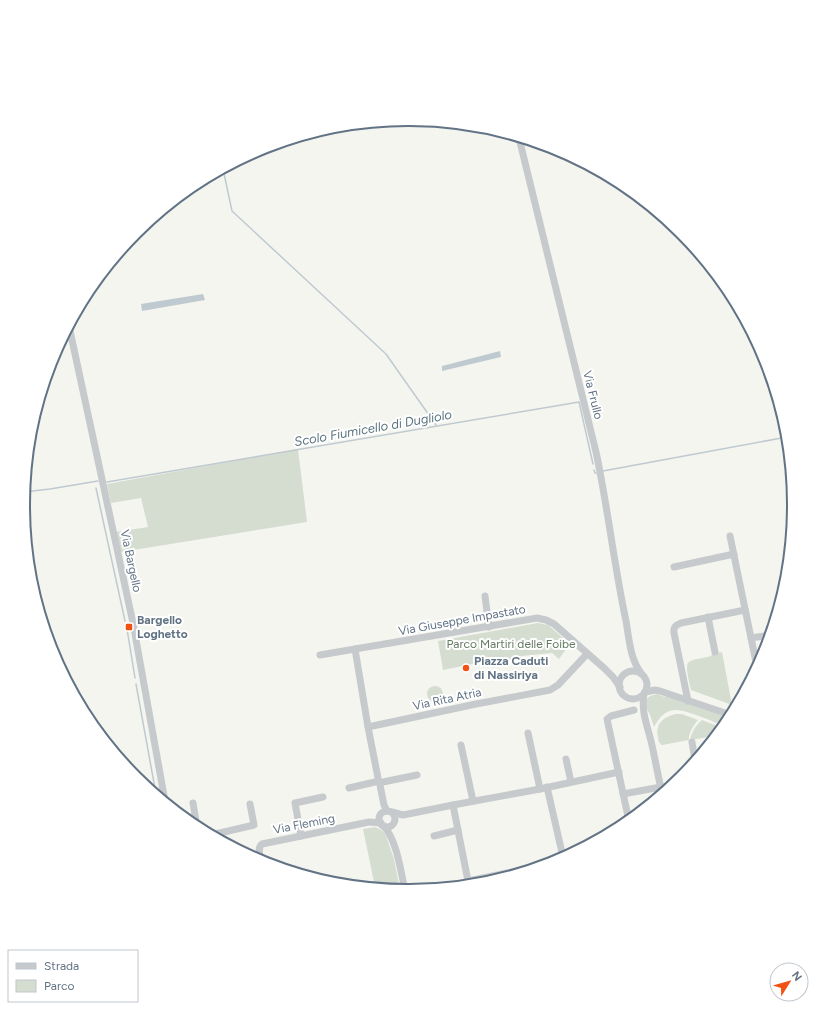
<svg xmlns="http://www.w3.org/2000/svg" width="817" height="1010" font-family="Figtree,sans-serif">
<rect width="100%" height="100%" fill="#f5f5f0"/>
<g fill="#d5ddd1">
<polygon points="298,449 307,522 121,552 116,532 148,527 141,498 111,503 107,484"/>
<polygon points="538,623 548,625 570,644 559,659 552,653 522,656 513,660 492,660 443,670 438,641"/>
<path d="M 722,652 L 732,705 L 691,690 C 690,684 684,666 689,662 C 692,659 706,658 711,656 L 712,654 Z"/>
<circle cx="435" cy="694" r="8"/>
<path d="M 657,694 L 665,697 L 665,696 L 730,718 L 724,726 C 712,721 687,710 675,710 C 665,710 658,719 654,727 L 650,715 L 645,705 C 647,697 648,696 657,694 Z"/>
<path d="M 676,714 L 682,714 L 698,720 C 694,725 688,733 689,740 L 662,745 C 659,743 658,741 658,737 C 655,723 664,717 676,714 Z"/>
<path d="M 702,720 L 722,728 L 715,736 L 690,740 C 692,732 695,726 702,720 Z"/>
<path d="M 375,827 C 380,829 383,830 386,836 L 394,859 L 400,890 L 375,887 L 363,829 Z"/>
</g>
<g fill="#bfcad0">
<polygon points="203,294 205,300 142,311 141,304"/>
<polygon points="500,351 501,357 442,371 442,366"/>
</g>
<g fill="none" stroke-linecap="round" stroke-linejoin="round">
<g stroke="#bfcad0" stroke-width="1.5">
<polyline points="223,169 232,211 386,354 436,425"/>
<polyline points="594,470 595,473 596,473"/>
<polyline points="603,471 787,437"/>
<polyline points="107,482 579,402 593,464"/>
<polyline points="96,488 125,621"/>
<polyline points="24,492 50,489 98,481"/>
<polyline points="127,629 135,678"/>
<polyline points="136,684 156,794"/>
</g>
<g stroke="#c7cacd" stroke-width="7">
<path d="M 519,138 L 596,452 C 608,508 614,565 626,621 C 629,638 630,659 641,673"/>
<polyline points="69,326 133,623 165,801"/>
<polyline points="730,536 757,667"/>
<polyline points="674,567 734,554"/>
<polyline points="485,596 489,627"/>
<polyline points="708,617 715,652"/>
<polyline points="751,638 770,635"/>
<polyline points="355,649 537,618 546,620 554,624 604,668 613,677 620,687"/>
<polyline points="320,655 355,649 368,727 378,778"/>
<circle cx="633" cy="685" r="14"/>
<polyline points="645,692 655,690 660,691 731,715"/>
<path d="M 644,694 C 641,711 647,725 651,741 C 655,758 658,776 662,793"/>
<path d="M 688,701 L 674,633 C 673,627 676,625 681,623 L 745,610"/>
<polyline points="368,727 476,704 550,690 558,685 587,654"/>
<polyline points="528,733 540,789"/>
<polyline points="692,742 695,760"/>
<polyline points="461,745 473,801"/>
<polyline points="566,759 571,782"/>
<polyline points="383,782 417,775"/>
<polyline points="380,785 384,805 387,811"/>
<polyline points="547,787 563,857"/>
<polyline points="349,788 375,782"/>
<polyline points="623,794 661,787 670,786"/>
<polyline points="193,803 197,827"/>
<circle cx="387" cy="819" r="8"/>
<polyline points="392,812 403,815 453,805"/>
<polyline points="629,821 607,719 611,716 634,710"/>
<path d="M 384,826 C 398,844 400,869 405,890"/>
<polyline points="211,835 254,825 250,804"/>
<polyline points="301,836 295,803 323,797"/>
<polyline points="434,836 458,830"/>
<path d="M 261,861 C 260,855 257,848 262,844 L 369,822 L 381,823"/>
<polyline points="536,867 468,881 453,805 540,789 619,772"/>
</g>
</g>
<g fill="#f15214" stroke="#fff" stroke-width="1.5">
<rect x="125" y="623" width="8" height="8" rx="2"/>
<circle cx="466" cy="668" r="4"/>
</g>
<g text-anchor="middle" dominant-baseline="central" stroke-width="4" stroke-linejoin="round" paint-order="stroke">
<g font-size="12" fill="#617384" stroke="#fff">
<text transform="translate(593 395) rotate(76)">Via Frullo</text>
<text transform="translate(131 561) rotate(78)">Via Bargello</text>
<text transform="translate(462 620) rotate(-10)">Via Giuseppe Impastato</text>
<text transform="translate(447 699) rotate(-12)">Via Rita Atria</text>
<text transform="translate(304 824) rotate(-11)">Via Fleming</text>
</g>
<g font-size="12" font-weight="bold" fill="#617384" stroke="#fff" text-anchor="start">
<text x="137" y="620">Bargello<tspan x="137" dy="14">Loghetto</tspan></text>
<text x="474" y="661">Piazza Caduti<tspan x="474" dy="14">di Nassiriya</tspan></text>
</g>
<g font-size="12" fill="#657b61" stroke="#fff">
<text x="511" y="644">Parco Martiri delle Foibe</text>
</g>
<g font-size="13" font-style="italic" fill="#5c7682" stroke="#fff">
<text transform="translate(373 428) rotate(-10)">Scolo Fiumicello di Dugliolo</text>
</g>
</g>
<path d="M0 0H817V1010H0ZM408 126H409A378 378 0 0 1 787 504V506A378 378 0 0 1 409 884H408A378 378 0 0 1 30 506V504A378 378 0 0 1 408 126Z" fill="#fff" fill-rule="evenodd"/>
<path fill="none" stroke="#617384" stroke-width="2" d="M408 126H409A378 378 0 0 1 787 504V506A378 378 0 0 1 409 884H408A378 378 0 0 1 30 506V504A378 378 0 0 1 408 126Z"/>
<rect x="8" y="950" width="130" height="52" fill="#ffffff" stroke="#c0c7ce"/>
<rect x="16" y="963" width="20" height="6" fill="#c7cacd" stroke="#c0c7ce"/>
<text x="44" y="970" font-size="12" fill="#617384">Strada</text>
<rect x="16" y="980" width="20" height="12" fill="#d5ddd1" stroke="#c0c7ce"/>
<text x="44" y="990" font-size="12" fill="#617384">Parco</text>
<g transform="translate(789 982) rotate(53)"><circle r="19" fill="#ffffff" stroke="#c0c7ce"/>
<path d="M0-3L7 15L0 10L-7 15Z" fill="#f15214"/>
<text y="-6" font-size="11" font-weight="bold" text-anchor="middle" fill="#617384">N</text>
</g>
</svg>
